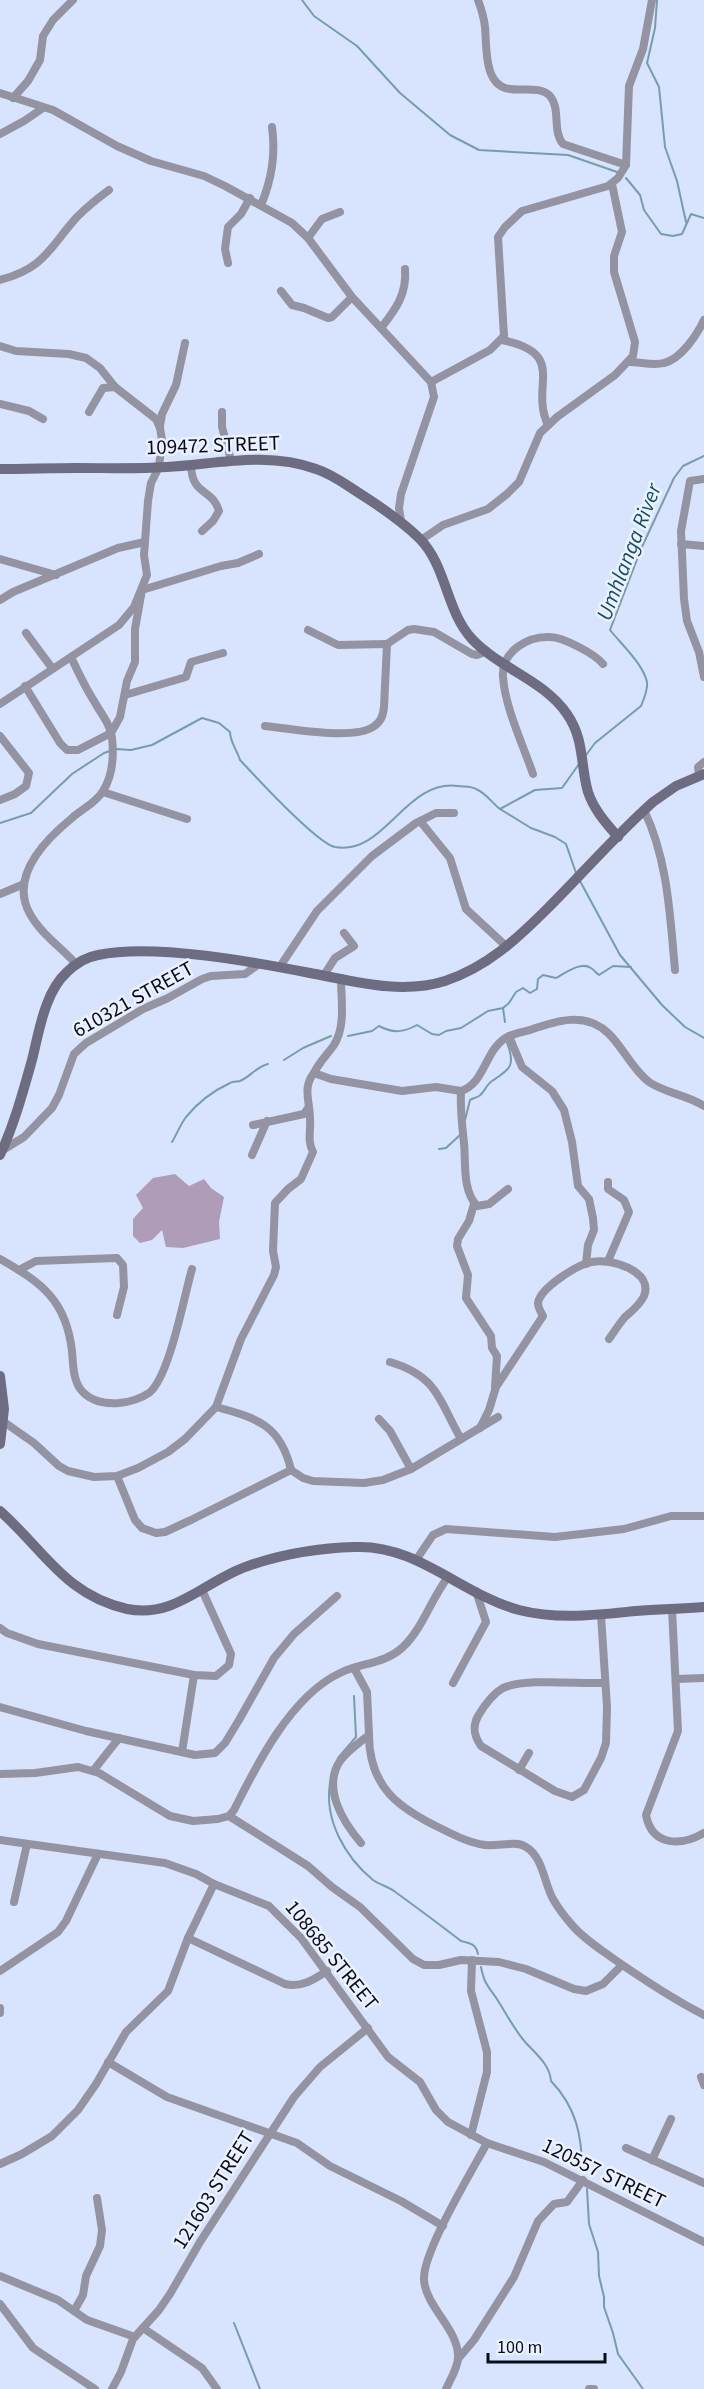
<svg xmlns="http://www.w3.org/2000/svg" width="704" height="2389" font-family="'Source Sans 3',sans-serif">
<rect width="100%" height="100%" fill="#d8e4fe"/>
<polygon fill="#ae9cb9" points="175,1174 189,1186 204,1179 211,1188 224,1197 219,1222 220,1239 183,1248 166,1247 162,1230 152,1240 140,1243 133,1236 133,1219 143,1208 136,1195 153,1178"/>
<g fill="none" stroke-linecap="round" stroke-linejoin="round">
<g stroke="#769da9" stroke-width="2">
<polyline points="302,0 314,16 357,46 400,93 450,135 479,150 568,155 620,173"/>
<polyline points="657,0 655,28 647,63 659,87 665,147 677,181 686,222"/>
<polyline points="626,178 640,195 644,210 661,234 673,236 682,234 691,214 704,218"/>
<path d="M 586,755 L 595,743 L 641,706 C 644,699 648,689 647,682 C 643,664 622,645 610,630 L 641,549 L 674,478 L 683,466 L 704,456"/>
<path d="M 0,823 L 31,813 L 72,774 L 104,753 L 116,749 L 131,750 L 152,745 L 202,718 L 219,723 L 230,732 C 230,742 237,750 240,760 C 256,777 316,843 335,847 C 385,856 405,779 458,786 C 463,787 471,786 476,789 C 486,793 492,803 500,809"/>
<polyline points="576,873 566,844 555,837 531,828 500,809 535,790 562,788 579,764"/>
<polyline points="580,881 620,955 662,1005 685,1027 704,1038"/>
<polyline points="503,1008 505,1022"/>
<path d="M 348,1036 L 372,1031 L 379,1026 C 392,1033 403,1033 417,1025 L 432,1034 L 439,1035 L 446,1031 L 461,1028 L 488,1011 L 503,1008 L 509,1003 L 516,992 L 523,988 L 530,993 L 537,989 L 538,979 L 543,975 L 556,978 C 565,973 581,961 591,968 C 594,970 596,973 599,975 L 613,966 L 631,967"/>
<polyline points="284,1060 303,1048 331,1036"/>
<path d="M 465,1120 L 470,1100 C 473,1098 476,1098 479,1096 C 484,1093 486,1085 492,1081 C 510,1069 516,1066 507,1043"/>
<path d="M 172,1142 C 177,1134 180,1125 186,1117 C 199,1101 213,1091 230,1083 C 233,1081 237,1082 240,1081 C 250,1077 256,1067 268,1064"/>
<polyline points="439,1149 446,1148 460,1135"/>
<polyline points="338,1758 356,1737 354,1696"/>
<path d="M 330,1783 C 324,1820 345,1857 373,1880 C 380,1885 387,1886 394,1891 C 416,1907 439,1924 461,1941 C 470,1943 476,1944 478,1954"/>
<path d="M 481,1967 C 485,1988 491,1988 500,2004 C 508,2017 516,2032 526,2043 C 536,2054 550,2065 551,2081 C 576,2107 582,2135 582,2170"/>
<polyline points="587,2189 589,2224 598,2252 599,2276 604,2297 604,2307 613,2333 618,2354 643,2389"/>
<polyline points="234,2323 260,2389"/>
</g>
<g stroke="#9493a1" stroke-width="8">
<path d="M 478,0 C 481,8 484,18 485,27 C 487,46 483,86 510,89 C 522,91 541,86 550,96 C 561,109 552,131 563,144 L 626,165"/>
<polyline points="0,93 53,110 117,146 151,161 204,176 225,186 292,223 308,238 352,297 431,382 434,397 401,494 399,508 401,521"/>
<polyline points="13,98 28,81 40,60 43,36 53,20 73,0"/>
<polyline points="0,134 24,121 43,108"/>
<path d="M 261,205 C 272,179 276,155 272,127"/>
<polyline points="308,238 322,219 340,212"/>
<polyline points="228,263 225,249 228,227 241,214 250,198"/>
<path d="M 0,280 C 45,268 49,248 77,217 C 87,207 98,198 109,190"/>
<polyline points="281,291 292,305 304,308 328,318 332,317 352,297"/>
<path d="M 381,328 C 396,309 407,294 405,269"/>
<path d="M 502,340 C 569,354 529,385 548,425"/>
<polyline points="0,346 16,351 69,354 86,358 100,368 115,387 156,419 160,428 162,440 159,467 151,483 148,501 144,555 147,575 134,607 119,625 0,704"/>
<path d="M 629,362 C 640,362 654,366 664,363 C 681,359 697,335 704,320"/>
<polyline points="431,382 490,350 504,336 498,237 505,227 522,211 608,186 618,178 626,165 629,86 643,49 652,0"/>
<polyline points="0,404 29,411 43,419"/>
<polyline points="89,412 103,388 115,387"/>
<polyline points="222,412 222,427 231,460"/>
<polyline points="160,426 162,414 176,385 185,343"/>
<path d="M 191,465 C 192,497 212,487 219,511 L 213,521 L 202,531"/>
<polyline points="704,479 690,481 681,531 684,599 687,621 699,652 704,677"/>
<polyline points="421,540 443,525 488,509 507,494 519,482 540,433 557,417 615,375 633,356 635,342 614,272 614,256 622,232 612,184"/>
<polyline points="681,544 704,546"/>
<polyline points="0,559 56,575"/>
<polyline points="0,600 13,592 118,548 145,542"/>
<polyline points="308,630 338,645 387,644"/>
<polyline points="26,633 52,668"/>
<path d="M 71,657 C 78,672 85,687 94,701 C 101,714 110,723 112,738 C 114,756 113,775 103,791 C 96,803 82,809 72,818 C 45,840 9,877 30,914 C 41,934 62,948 77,965"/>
<polyline points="25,686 60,743 67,750 78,750 111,733 120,717 127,681 135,662 135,629 142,590 221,566 238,563 259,554"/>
<polyline points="125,695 186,677 191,662 223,653"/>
<path d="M 265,726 C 290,729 353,740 373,727 C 381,722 383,716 384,707 L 387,644 L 408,630 L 414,629 L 434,632 L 472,654 L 477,655 L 487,651"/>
<polyline points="0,736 29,773 26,786 15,794 0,800"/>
<path d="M 533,774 C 523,745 505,707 503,677 C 501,652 527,636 550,637 C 563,637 595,654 603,664"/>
<polyline points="699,775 698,767 704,762"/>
<polyline points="103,792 187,819"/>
<path d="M 644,810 C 668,860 670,916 675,970"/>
<polyline points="420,821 450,858 466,909 507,947"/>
<polyline points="0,894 24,884"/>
<polyline points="279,968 317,911 372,856 416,823 436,813 454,813"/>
<polyline points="324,975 335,958 354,946 344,933"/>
<path d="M 341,978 C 341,1000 346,1026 334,1045 C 327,1055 319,1062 314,1073 L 331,1079 L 402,1091 L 436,1087 L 461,1091"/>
<polyline points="509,1036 522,1067 552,1091 564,1110 572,1142 578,1186 589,1199 593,1218 594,1230 588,1245 586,1264"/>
<path d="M 461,1091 C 484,1084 485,1052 504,1039 C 511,1034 521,1032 530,1030 C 556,1021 585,1011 608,1033 C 623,1047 632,1069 649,1082 C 665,1093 687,1095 704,1106"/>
<path d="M 461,1091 C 460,1109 462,1125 464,1143 C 466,1163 462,1190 477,1206 L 489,1204 L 508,1189"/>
<polyline points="253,1125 304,1114 308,1108"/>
<polyline points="3,1150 24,1137 52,1108 59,1095 74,1054 86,1043 143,1009 168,998 202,979 211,976 245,974 259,964"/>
<polyline points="252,1155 267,1121"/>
<polyline points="608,1182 608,1189 624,1200 629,1212 608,1261"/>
<polyline points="474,1204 469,1221 458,1239 457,1246 468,1275 466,1298 491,1336 492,1348 497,1356 495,1387"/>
<path d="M 0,1259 C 42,1283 66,1300 72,1351 C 73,1363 73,1380 81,1390 C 91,1402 105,1404 119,1403 C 129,1402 140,1399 149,1393 C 170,1376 184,1296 192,1269"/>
<polyline points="19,1270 36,1261 117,1258 123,1265 124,1287 117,1315"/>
<path d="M 390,1362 C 438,1376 439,1401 461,1439"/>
<path d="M 216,1407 C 258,1418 281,1426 291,1470"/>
<polyline points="379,1419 390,1431 411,1469"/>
<path d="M 4,1422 L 34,1443 L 59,1466 L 68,1471 L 94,1477 L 117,1476 L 138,1468 L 168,1452 L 185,1439 L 216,1407 L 241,1339 L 274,1275 L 276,1267 L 273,1251 L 275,1203 L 288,1189 L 301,1179 L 313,1152 C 307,1140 311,1132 310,1119 C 310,1101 302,1088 314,1073"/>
<path d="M 480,1428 L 489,1410 L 496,1387 L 543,1316 C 541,1312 538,1308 538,1303 C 540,1288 578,1264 592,1262 C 611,1258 654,1271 644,1296 C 640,1305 632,1311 625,1317 C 619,1324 614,1332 609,1339"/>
<polyline points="291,1470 303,1478 313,1481 364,1483 383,1480 411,1469 498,1417"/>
<polyline points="117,1476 135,1520 142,1528 156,1533 165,1532 191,1520 291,1470"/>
<polyline points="416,1560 433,1535 446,1529 555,1537 624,1529 671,1516 704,1516"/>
<path d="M 672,1609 L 678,1731 L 646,1815 C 652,1847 682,1846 704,1833"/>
<path d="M 601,1615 L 607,1707 L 606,1743 L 601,1758 L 584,1790 L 572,1797 L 555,1791 L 481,1746 C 474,1736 472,1727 478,1716 C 484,1706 492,1694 503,1688 C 525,1678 579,1684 605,1683"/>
<polyline points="0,1628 7,1633 38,1644 194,1675 216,1676 229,1665 231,1654 202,1590"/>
<path d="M 354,1668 L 367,1692 L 369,1735 C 359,1743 347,1751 340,1761 C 322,1788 343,1822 361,1843"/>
<polyline points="676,1679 704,1678"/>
<polyline points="453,1683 486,1622 476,1591"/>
<polyline points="0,1707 86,1731 195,1755 215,1753 225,1743 239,1720 274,1658 294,1634 337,1596"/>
<path d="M 369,1735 C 369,1788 400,1809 442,1829 C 456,1836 470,1843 485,1845 C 498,1847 515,1840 526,1847 C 543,1857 544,1883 553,1899 C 558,1908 565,1917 572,1925 C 583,1938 597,1947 611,1957 C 641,1978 671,1998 704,2015"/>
<polyline points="182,1752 194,1675"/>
<polyline points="519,1770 529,1753"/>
<polyline points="93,1771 119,1738"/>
<path d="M 0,1774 L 35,1773 L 78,1767 L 99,1773 L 170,1816 L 193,1821 L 218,1819 L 229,1816 L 234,1810 C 257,1764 291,1696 340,1673 C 360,1663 385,1664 403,1647 C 423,1628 431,1599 448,1577"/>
<polyline points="229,1816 308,1866 332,1887 360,1907 413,1959 424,1965 439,1965 461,1960 499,1962 526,1969 574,1989 586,1991 603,1984 622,1965"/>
<polyline points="0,1840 165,1863 196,1874 214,1884 269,1906 301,1938 388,2057 420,2082 436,2110 448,2122 487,2143 544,2162 704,2242"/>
<polyline points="14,1902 27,1844"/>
<path d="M 188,1938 L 285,1984 C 301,1988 313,1980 327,1971"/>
<polyline points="0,1971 58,1932 66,1921 98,1854"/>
<polyline points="0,2008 0,2013"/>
<polyline points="108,2062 167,2097 297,2143 330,2166 401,2201 443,2226"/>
<polyline points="701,2077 704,2085"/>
<polyline points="471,2135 487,2072 487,2052 471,1991 472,1960"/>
<polyline points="626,2148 704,2183"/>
<polyline points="652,2160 671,2119"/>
<polyline points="0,2164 22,2154 52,2136 78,2110 96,2084 126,2032 168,1991 188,1938 214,1884"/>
<polyline points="0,2276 58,2300 87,2320 135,2337"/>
<polyline points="0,2304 33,2348 95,2389"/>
<polyline points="74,2311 83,2295 86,2276 100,2246 102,2230 97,2198"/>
<polyline points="143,2328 202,2368 217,2389"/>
<polyline points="458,2359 474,2340 514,2277 538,2221 554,2204 567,2202 583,2180"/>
<polyline points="112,2389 121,2372 133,2339 159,2310 170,2294 200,2242 294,2097 320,2067 368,2028"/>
<path d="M 446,2389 C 450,2380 457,2369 458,2359 C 460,2330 426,2308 424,2280 C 422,2253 472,2171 487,2143"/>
<polyline points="589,2389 594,2389"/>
</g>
<g stroke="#6e6c81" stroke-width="10">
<path d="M 0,469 C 26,469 51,468 77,468 C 107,468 137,469 167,467 C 216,464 268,451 316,469 C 332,474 345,484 359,493 C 381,507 402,521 420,539 C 447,567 446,611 472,639 C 500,669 544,680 567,714 C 585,740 580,765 588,792 C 594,810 606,823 618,837"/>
<path d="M 0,1155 C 14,1125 23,1092 32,1060 C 39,1033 44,993 67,972 C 75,964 87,957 98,955 C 153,943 254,962 310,973 C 353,981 401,995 445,981 C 487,967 517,939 548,908 C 583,873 616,835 653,802 L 676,786 L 704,774"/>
<polyline points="0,1376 4,1409 0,1444"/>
<path d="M 0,1511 C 44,1550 65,1595 127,1609 C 175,1619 206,1580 248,1566 C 282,1554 319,1548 355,1547 C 417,1544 462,1595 519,1610 C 558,1620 596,1615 636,1611 C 659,1609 681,1609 704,1607"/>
</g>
</g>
<g text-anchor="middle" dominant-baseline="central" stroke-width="5" stroke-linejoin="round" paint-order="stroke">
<g font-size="21" fill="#080c17" stroke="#ebf1fe">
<text transform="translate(213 445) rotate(-2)">109472 STREET</text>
<text transform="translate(133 999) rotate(-29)">610321 STREET</text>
<text transform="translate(332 1955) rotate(51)">108685 STREET</text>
<text transform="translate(604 2173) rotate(26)">120557 STREET</text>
<text transform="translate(213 2190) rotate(-58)">121603 STREET</text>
</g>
<g font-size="22" font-style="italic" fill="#164e5c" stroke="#ebf1fe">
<text transform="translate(629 552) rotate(-69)">Umhlanga River</text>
</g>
</g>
<path d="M488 2353v9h117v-9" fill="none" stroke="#080c17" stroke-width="3"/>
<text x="497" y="2353" font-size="18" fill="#080c17" stroke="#ebf1fe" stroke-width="4.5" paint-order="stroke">100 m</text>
</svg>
